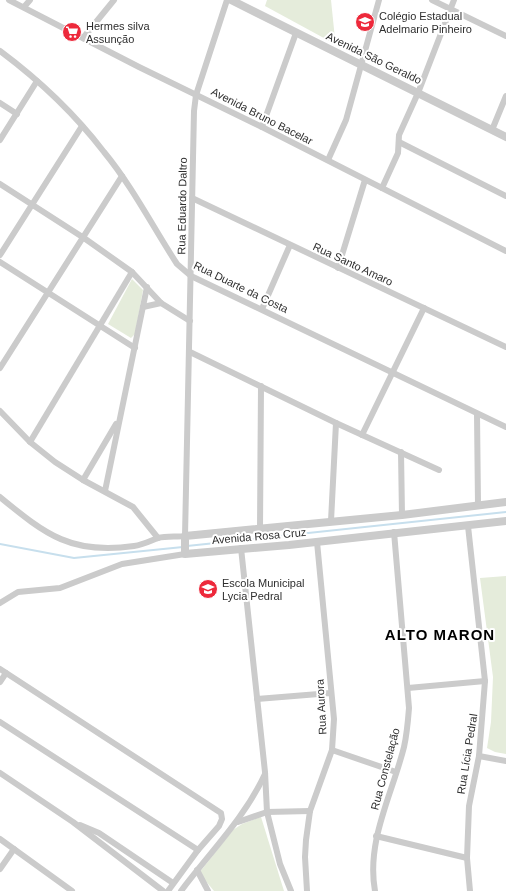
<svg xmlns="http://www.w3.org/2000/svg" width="506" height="891" font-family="Helvetica,sans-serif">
<rect width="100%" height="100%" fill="#fff"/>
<g fill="#e5ecdb">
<polygon points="267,0 331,0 335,39 333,43 265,6"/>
<polygon points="132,279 143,290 135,334 131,338 108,324"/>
<polygon points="506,576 506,754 495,752 487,748 491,722 493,677 480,578"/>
<polygon points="261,817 284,891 214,891 199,873 233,830 242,824"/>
</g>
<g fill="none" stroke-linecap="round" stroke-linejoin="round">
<g stroke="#c7dfed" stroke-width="2">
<polyline points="0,544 74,558 183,547"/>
<polyline points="187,546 506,512"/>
</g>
<g stroke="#cbcbcb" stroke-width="6">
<polyline points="9,0 139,67 262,127 506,251"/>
<polyline points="432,0 506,36"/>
<polyline points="24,7 30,0"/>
<polyline points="83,38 114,0"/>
<path d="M 0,51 C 39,80 74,113 104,152 C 132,186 153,227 177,264 L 191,276 L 506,427"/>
<polyline points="0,103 17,114"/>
<polyline points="262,127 296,33"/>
<polyline points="492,130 506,96"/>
<polyline points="0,140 37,81"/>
<polyline points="399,142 506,196"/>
<polyline points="328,160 346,120 379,0"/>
<polyline points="0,184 84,238 132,272 161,303 190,321"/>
<polyline points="382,188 398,153 399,135 418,93 454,0"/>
<polyline points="192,198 506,347"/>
<polyline points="0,255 82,126"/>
<polyline points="0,262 135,348"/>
<polyline points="338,268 365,180"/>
<polyline points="143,307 161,303"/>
<polyline points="262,309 290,245"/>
<polyline points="190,352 336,423 439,470"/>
<polyline points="0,368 122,176"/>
<polyline points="0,411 30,442 55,462 83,480 133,507 158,538"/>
<polyline points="477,414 478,505"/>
<polyline points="362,435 424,308"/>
<polyline points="30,442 132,272"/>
<polyline points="401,452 402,515"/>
<polyline points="83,480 116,424"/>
<polyline points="105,491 147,287"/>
<path d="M 0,497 C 46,535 72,555 134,546 C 143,545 150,541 158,538 C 166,536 176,537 185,536 L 194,111 L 196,95 L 227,0"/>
<polyline points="331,521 336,423"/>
<polyline points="468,526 485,681 479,756 469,806 467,858 470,891"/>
<polyline points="260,529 261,386"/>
<polyline points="241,548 265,772 267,812 280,864 291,891"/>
<polyline points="0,603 18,592 60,588 122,564 185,554"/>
<polyline points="0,669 221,813 222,819 219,826 198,850 168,891"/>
<polyline points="0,682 6,673"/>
<polyline points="408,688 485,681"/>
<polyline points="257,699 331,693"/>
<polyline points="0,722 198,850"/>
<polyline points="332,750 396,772"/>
<polyline points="479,756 506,761"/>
<polyline points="0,773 73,822 163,891"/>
<polyline points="238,822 267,812 310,811"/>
<polyline points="80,825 99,833 173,883"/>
<polyline points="376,836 467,858"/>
<polyline points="0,839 72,891"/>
<polyline points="0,869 14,849"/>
<polyline points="197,870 208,891"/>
<path d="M 181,891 C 211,851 244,819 265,774"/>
<polyline points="307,891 305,857 306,840 310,811 332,750 334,719 317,542"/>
<path d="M 375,891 C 366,841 392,795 404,747 C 407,734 408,721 409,708 L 394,532"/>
</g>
<g stroke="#cbcbcb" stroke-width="8">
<polyline points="231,0 506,137"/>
<polyline points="506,502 402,515 185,536 185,554 289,545 506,521"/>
</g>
</g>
<defs>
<symbol id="school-disc" viewBox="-11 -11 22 22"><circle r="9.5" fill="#ed293b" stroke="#fff"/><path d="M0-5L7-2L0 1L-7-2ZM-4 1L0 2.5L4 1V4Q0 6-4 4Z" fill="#fff"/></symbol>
<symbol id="supermarket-disc" viewBox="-11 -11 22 22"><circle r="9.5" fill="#ed293b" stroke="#fff"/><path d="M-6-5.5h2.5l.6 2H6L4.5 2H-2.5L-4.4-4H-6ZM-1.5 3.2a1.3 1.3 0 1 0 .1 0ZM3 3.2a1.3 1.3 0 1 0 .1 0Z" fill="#fff"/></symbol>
</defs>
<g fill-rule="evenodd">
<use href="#school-disc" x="354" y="11" width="22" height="22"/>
<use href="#supermarket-disc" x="61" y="21" width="22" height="22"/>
<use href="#school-disc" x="197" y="578" width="22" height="22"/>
</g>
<g text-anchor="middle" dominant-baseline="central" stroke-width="4" stroke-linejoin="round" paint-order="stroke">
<g font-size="11" fill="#2e2e2e" stroke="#fff" text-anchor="start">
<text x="379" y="16">Colégio Estadual<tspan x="379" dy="13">Adelmario Pinheiro</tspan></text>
<text x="86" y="26">Hermes silva<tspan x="86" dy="13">Assunção</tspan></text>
<text x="222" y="583">Escola Municipal<tspan x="222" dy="13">Lycia Pedral</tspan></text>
</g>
<g font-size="11" fill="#2e2e2e" stroke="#fff">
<text transform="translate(374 58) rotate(26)">Avenida São Geraldo</text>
<text transform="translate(262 116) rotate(27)">Avenida Bruno Bacelar</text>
<text transform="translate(182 206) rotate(-89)">Rua Eduardo Daltro</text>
<text transform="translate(353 264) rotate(25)">Rua Santo Amaro</text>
<text transform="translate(241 287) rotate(26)">Rua Duarte da Costa</text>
<text transform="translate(259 536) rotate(-5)">Avenida Rosa Cruz</text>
<text transform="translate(321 707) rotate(-93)">Rua Aurora</text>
<text transform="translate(467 754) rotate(-81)">Rua Lícia Pedral</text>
<text transform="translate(385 769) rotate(-75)">Rua Constelação</text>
</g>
<g font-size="15" font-weight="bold" letter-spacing="1" fill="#000" stroke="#fff">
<text x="440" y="634">ALTO MARON</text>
</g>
</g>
</svg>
